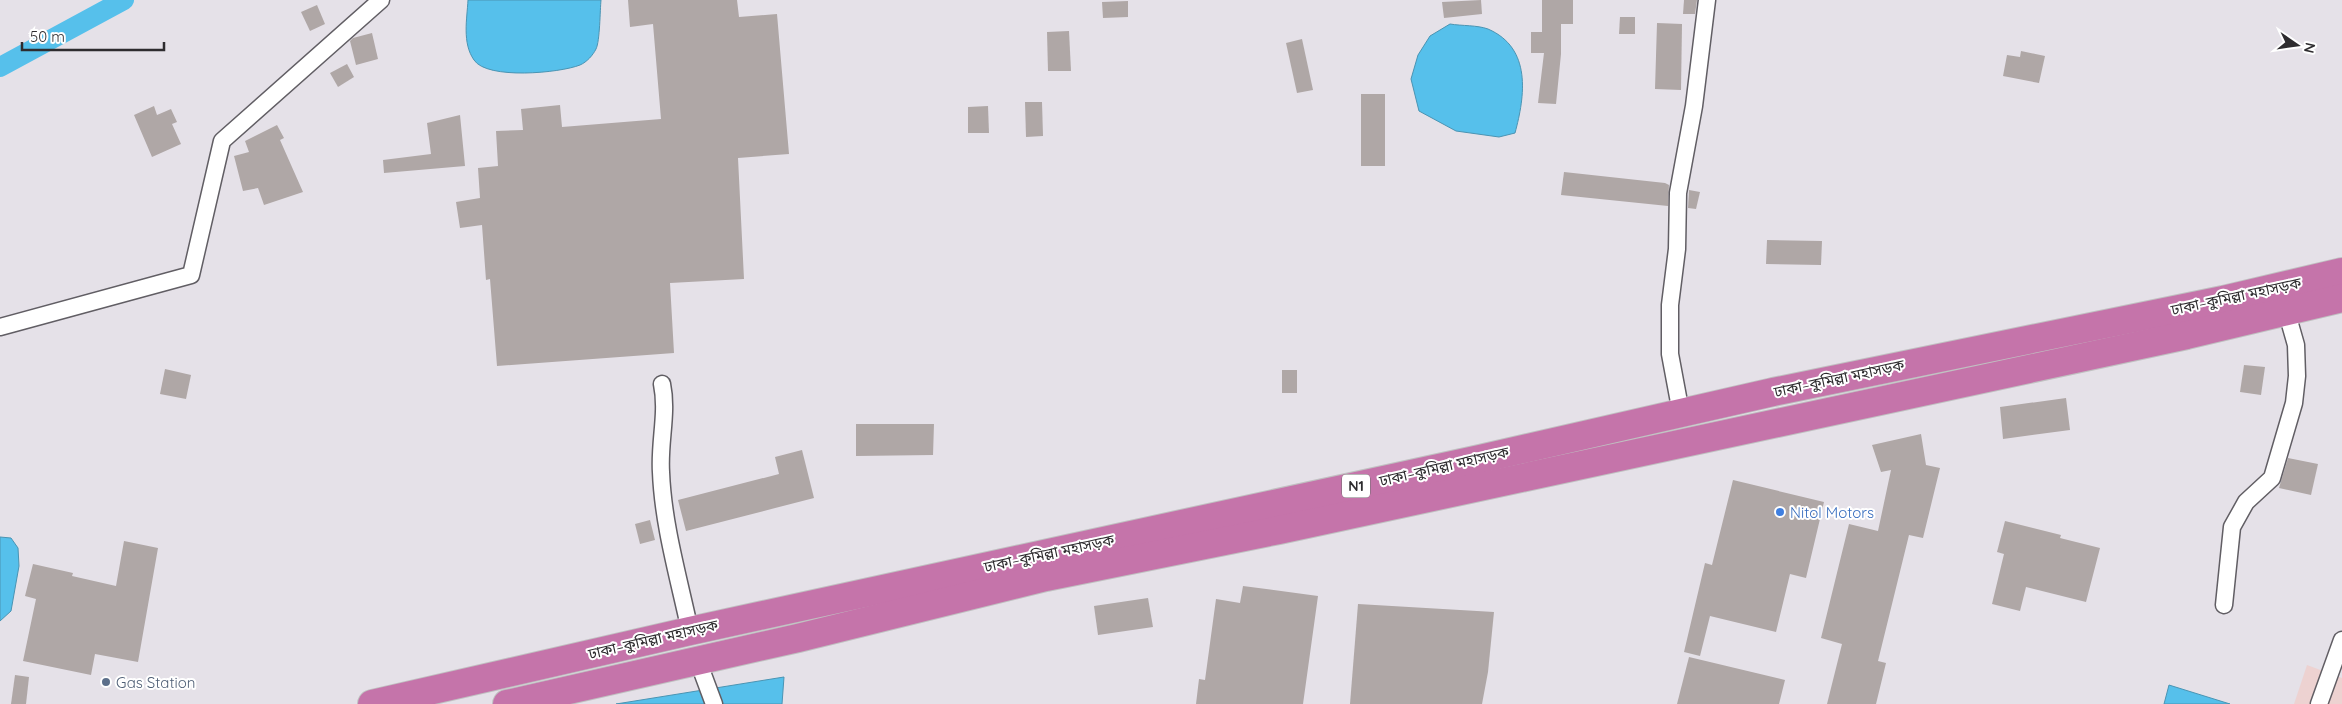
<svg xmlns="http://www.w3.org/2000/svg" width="2342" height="704" font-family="Quicksand,'Noto Sans Bengali',sans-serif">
<rect width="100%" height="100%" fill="#e5e1e8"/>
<polygon fill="#edd2d1" points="2307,665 2342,678 2342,704 2294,704"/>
<g fill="#56c0eb" stroke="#4a94b3">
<path d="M 468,0 L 601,0 C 600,10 600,41 596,49 C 593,55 587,62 580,65 C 560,73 487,80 474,60 C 462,43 467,19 468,0 Z"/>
<path d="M 1450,24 C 1462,26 1477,25 1488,29 C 1532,48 1525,96 1515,133 L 1499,137 L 1456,131 L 1419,111 L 1411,79 L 1418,55 L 1430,36 Z"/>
<polygon points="0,537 11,538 18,548 19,566 11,611 0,621"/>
<polygon points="784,677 782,704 616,704"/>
<polygon points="2169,685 2230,704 2164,704"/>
</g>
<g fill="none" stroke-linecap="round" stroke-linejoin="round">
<polyline stroke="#56c0eb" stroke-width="20" points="0,67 124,0"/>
</g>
<g fill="#afa7a6">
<polygon points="628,0 737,0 739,17 777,14 789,154 738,158 744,279 670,283 674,353 497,366 490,279 486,280 482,225 460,228 456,202 480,198 478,168 498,166 496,131 523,130 521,109 560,105 562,127 661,119 653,24 630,27"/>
<polygon points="1481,0 1482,14 1444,18 1442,2"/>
<polygon points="1542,0 1573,0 1573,24 1561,24 1561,54 1556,104 1538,103 1544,53 1531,53 1531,32 1542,32"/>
<polygon points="1684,0 1697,0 1695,14 1683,14"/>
<polygon points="1128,1 1128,17 1103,18 1102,2"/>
<polygon points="317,5 325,24 310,31 301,12"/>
<polygon points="1620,17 1635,17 1635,34 1619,34"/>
<polygon points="1657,23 1682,24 1681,90 1655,89"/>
<polygon points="1069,31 1071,71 1048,71 1047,32"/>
<polygon points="372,33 378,59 356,65 350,41 353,38"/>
<polygon points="1302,39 1313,90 1297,93 1286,43"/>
<polygon points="2021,51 2045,56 2039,83 2003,76 2007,55 2020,57"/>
<polygon points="347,64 354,77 338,87 330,73"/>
<rect x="1361" y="94" width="24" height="72"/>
<polygon points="1025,102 1042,102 1043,136 1026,137"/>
<polygon points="154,106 157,115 171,109 177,122 172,124 181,144 152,157 134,115"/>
<polygon points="988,106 989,133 968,133 968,107"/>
<polygon points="460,115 465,166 384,173 383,160 431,154 427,123"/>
<polygon points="277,125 284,138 280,140 303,192 264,205 258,188 243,191 234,156 249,152 245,141"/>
<polygon points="1564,172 1665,183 1669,185 1668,206 1561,195"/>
<polygon points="1689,190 1700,192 1696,209 1688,208"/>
<polygon points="1767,240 1822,241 1821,265 1766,264"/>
<polygon points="2244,365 2265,367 2261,395 2240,392"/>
<polygon points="165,369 191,375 186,399 160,394"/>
<rect x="1282" y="370" width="15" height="23"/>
<polygon points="2066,398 2070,430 2003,439 2000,407"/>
<polygon points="856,424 934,424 933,455 856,456"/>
<polygon points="1921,434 1926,465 1940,468 1923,538 1909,535 1878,661 1886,663 1876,704 1827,704 1842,644 1821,638 1849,524 1878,531 1891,470 1881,472 1872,445"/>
<polygon points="802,450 814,498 686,531 678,500 779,474 775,457"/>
<polygon points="2288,458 2318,464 2311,495 2279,488"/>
<polygon points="1733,480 1824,502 1806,578 1790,574 1776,632 1710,616 1700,656 1684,652 1705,563 1712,565"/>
<polygon points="650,520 655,540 640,544 635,524"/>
<polygon points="2005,521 2061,535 2060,538 2100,548 2086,602 2026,587 2020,611 1992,604 2004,554 1997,552"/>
<polygon points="124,541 158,548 138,662 95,654 91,675 23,661 36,599 25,596 33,564 73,573 72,576 116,586"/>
<polygon points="1243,586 1318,596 1303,704 1196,704 1199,679 1205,680 1216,599 1240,603"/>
<polygon points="1148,598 1153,627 1098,635 1094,606"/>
<polygon points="1358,604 1494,612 1488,672 1482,704 1350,704"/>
<polygon points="1689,657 1785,680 1779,704 1677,704"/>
<polygon points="15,675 29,677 26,704 11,704"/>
</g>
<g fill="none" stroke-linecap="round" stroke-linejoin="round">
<defs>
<g id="street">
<polyline points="0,327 191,275 222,141 381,0"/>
<path d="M 662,384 C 668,413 659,442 661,472 C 663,525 679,579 690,631"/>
<polyline points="1681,413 1670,354 1670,305 1677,249 1678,193 1694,106 1707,0"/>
<polyline points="2224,605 2232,527 2246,502 2272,478 2294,403 2297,376 2296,345 2286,310"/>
<polyline points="698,661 714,704"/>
<polyline points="2319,704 2342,640"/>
</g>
<g id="highway">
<polyline points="372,704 690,631 1480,459 1773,392 2223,300 2342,272"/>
<polyline points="507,704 798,638 1046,577 1279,530 2187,335 2342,298"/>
</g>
</defs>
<use href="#street" stroke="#615e64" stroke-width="19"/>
<use href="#highway" stroke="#c0c0c1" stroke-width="30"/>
<use href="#street" stroke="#fff" stroke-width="16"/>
<use href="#highway" stroke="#c574aa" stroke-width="28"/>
</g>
<circle fill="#3f7fe0" stroke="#fff" stroke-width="2" cx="1780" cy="512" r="5"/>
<circle fill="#5c6f8a" stroke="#fff" stroke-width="2" cx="106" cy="682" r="5"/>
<g text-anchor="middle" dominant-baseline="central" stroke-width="4" stroke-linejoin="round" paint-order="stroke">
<rect fill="#fff" stroke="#6d6b6d" stroke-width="1" x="1342" y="474.5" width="28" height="23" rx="4"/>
<g font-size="14" font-weight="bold" fill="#2e2c2f">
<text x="1356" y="486">N1</text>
</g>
<g font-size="15" fill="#2e2c2f" stroke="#fff">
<text transform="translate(2236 296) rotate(-12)">ঢাকা–কুমিল্লা মহাসড়ক</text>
<text transform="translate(1839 378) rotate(-12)">ঢাকা–কুমিল্লা মহাসড়ক</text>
<text transform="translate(1444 466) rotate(-13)">ঢাকা–কুমিল্লা মহাসড়ক</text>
<text transform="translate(1049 553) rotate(-12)">ঢাকা–কুমিল্লা মহাসড়ক</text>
<text transform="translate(653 639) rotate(-13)">ঢাকা–কুমিল্লা মহাসড়ক</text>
</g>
<g font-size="15" fill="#366cbe" stroke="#fff" text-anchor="start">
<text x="1790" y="512">Nitol Motors</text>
</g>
<g font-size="15" fill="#4e5e75" stroke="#fff" text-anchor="start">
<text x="116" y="682">Gas Station</text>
</g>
</g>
<g transform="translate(2297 45) rotate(103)" stroke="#ffffff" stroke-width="4" paint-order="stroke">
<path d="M0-4L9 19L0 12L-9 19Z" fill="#2e2c2f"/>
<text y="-8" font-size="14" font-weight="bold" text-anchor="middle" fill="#2e2c2f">N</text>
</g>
<path d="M22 42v8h142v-8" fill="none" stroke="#2e2c2f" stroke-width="2.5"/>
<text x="30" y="42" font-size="15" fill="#2e2c2f" stroke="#ffffff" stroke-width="4" paint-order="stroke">50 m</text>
</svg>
